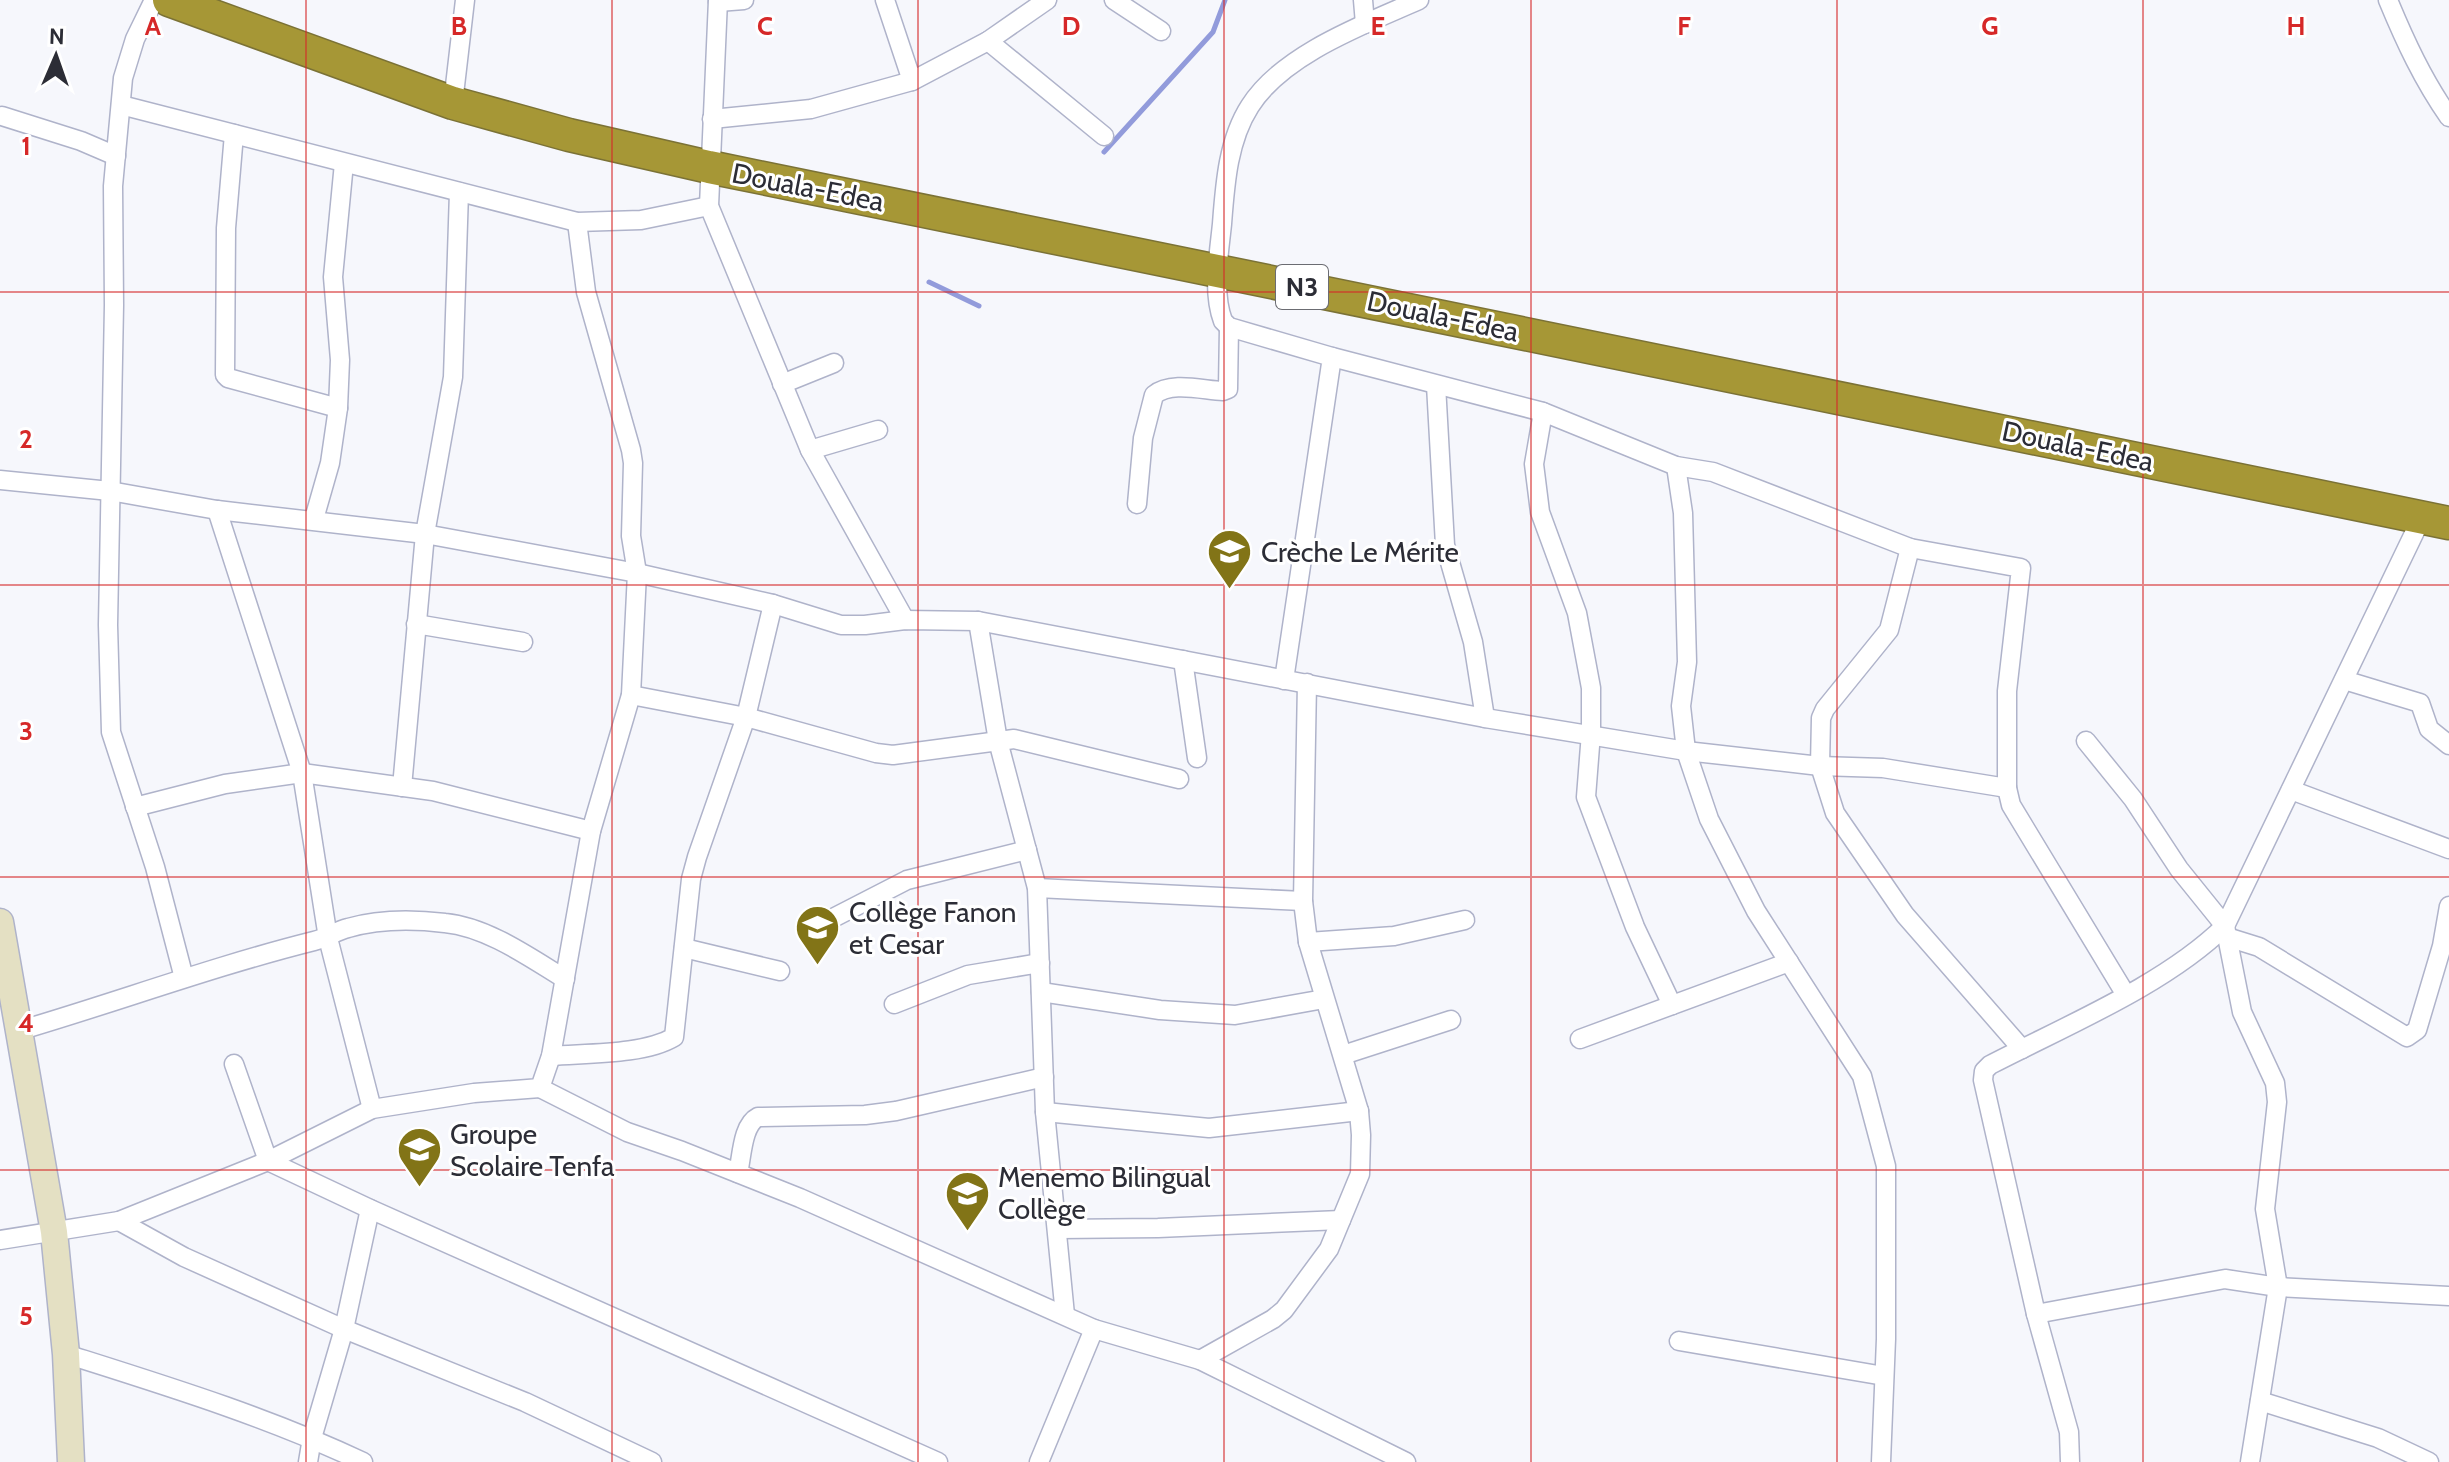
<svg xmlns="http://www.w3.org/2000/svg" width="2449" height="1462" font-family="Cabin,sans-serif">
<rect width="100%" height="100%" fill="#f6f7fc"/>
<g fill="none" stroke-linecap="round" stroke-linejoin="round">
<g stroke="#929bdb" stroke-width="5">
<polyline points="1104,152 1213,32 1225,0"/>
<polyline points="929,282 979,306"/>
</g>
<defs>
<g id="street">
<polyline points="154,0 135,39 123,78 113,186 114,305 108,625 111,732 155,867 184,978"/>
<polyline points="718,0 709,206 810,450 905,620"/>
<polyline points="885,0 912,81"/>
<polyline points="1114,0 1161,31"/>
<polyline points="1363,0 1365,24"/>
<path d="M 2388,0 C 2405,41 2423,80 2449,117"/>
<polyline points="718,2 744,0"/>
<polyline points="988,41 1104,136"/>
<polyline points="453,103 465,0"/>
<polyline points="121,105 577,222 641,220 709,206"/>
<polyline points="2,116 81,141 116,156"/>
<polyline points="712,119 811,109 912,81 988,41 1047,0"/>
<polyline points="234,134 226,228 225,375 228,378 338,408"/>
<polyline points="1332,357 1543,412 1676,466 1713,472 1910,548 1889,630 1825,709 1821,718 1820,766 1835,813 1905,915 2022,1049"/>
<polyline points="782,384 834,363"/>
<polyline points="1436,385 1445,545 1473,642 1485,718"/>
<polyline points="1543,412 1534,464 1540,512 1577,613 1591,688 1591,733 1586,797 1635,927 1672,1005"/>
<polyline points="810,450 878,430"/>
<polyline points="1676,466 1683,513 1687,662 1681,706 1686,751 1709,819 1756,911 1862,1076 1886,1166 1886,1339 1881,1462"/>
<polyline points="0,480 110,491 217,510 425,534 637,573 773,604 841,625 865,625 905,620 978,621 1485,718 1686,751 1820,766 1883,768 2007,788"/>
<path d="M 1137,504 L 1143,438 L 1154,395 C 1171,381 1202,390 1223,391 L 1228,389 L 1229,327"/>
<polyline points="217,510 302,773 328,938 372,1109"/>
<polyline points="314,519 330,463 338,408 340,360 333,277 344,163"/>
<polyline points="1910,548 2021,568 2007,691 2007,788 2011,805 2126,995"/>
<polyline points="978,621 998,741 1037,888 1045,1112 1065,1315"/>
<polyline points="416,624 523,642"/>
<polyline points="1183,660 1197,758"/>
<path d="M 1284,680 L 1332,357 L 1229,327 L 1223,321 C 1212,292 1219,254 1222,224 C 1225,184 1228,140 1250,106 C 1283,54 1365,24 1419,0"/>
<polyline points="2344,680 2420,703 2429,729 2449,745"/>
<polyline points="631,695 746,717 876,753 893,755 1014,739 1179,779"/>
<polyline points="2086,741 2133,799 2179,869 2225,926 2242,1012 2275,1083 2277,1102 2265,1209 2278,1287 2250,1462"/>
<polyline points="402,787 425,534 453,377 459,192"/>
<polyline points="2291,790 2449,849"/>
<polyline points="135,807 225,784 302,773 433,791 591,831"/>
<polyline points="1037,888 1303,901"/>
<polyline points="835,917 907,880 1027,850"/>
<polyline points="2227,937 2259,947 2407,1037 2417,1030 2442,946 2449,906"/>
<polyline points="1308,942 1394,936 1465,920"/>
<polyline points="684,948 780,971"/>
<polyline points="1041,992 1160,1010 1235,1015 1324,999"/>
<polyline points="894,1004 968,975 1040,963"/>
<path d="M 18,1031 C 117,1002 214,966 314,941 C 327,938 336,931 348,928 C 379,919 412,919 445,923 C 487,927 529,957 565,979"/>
<polyline points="1580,1039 1789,962"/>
<polyline points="1343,1055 1451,1020"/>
<path d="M 551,1056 C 586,1053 644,1055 674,1037 L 691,879 L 697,857 L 746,717 L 773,604"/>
<polyline points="234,1064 268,1161 370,1209 938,1462"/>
<polyline points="540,1088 627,1132 682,1151 800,1198 1094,1329 1200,1360 1406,1462"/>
<polyline points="1045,1112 1209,1128 1359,1111"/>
<path d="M 738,1173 C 742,1157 742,1125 758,1117 L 865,1115 L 896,1111 L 1044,1077"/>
<polyline points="119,1221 184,1257 344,1329 525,1402 652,1462"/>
<polyline points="1058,1229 1158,1228 1341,1220"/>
<polyline points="0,1240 119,1221 268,1161 372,1109 474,1093 540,1088 551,1056 591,831 631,695 637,573 631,536 633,463 631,450 586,292 577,222"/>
<polyline points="2036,1314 2225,1279 2278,1287 2449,1296"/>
<polyline points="1679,1341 1884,1376"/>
<path d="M 66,1354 C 167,1386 268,1417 363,1462"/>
<polyline points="1200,1360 1273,1319 1284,1310 1329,1249 1360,1174 1361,1135 1359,1111 1308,942 1303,901 1307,683"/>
<polyline points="2260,1401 2378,1438 2429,1462"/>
<polyline points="308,1462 312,1438 344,1329 370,1209"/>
<polyline points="1039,1462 1094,1329"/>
<path d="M 2070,1462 L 2069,1432 L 2036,1314 L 1983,1080 L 1984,1071 L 1990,1065 C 2065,1026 2165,985 2225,926 L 2422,517"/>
</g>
<polyline id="secondary" points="0,922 54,1232 66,1354 71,1462"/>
<polyline id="highway" points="169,0 453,103 569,135 709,167 2449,523"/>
</defs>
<use href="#street" stroke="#afb3ca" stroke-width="21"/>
<use href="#secondary" stroke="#afb3ca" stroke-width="29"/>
<use href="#highway" stroke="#7b7236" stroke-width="35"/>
<use href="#street" stroke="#fff" stroke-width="18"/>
<use href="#secondary" stroke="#e4e0c3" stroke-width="26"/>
<use href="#highway" stroke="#a69736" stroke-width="32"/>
</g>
<path fill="none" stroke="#d62828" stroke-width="2" stroke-opacity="0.55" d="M 306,0 L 306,1462M 612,0 L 612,1462M 918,0 L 918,1462M 1224,0 L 1224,1462M 1531,0 L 1531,1462M 1837,0 L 1837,1462M 2143,0 L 2143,1462M 0,292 L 2449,292M 0,585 L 2449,585M 0,877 L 2449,877M 0,1170 L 2449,1170"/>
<defs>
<symbol id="school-pin" viewBox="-11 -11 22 30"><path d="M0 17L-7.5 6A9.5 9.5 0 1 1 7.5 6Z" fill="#827417" stroke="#fff"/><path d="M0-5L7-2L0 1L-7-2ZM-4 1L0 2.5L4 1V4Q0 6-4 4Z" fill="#fff"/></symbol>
</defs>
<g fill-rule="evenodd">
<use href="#school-pin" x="1204" y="526" width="51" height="69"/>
<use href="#school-pin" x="792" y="902" width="51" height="69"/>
<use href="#school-pin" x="394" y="1124" width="51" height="69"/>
<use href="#school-pin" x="942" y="1168" width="51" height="69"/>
</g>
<g text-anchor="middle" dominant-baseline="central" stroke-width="6" stroke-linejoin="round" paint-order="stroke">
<rect fill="#fff" stroke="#6b6c72" stroke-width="2" x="1276" y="265" width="52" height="44" rx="6"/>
<g font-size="26" font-weight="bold" fill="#2c2d36">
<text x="1302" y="287">N3</text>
</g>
<g font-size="28" fill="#2c2d36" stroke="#fff">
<text transform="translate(808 187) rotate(11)">Douala-Edea</text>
<text transform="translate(1443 316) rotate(12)">Douala-Edea</text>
<text transform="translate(2078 446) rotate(12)">Douala-Edea</text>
</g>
<g font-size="28" fill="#2c2d36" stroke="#fff" text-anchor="start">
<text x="1261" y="552">Crèche Le Mérite</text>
<text x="849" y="912">Collège Fanon<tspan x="849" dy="32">et Cesar</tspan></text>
<text x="450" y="1134">Groupe<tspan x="450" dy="32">Scolaire Tenfa</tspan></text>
<text x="998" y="1177">Menemo Bilingual<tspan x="998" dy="32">Collège</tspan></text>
</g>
</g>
<g font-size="26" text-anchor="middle" font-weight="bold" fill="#d62828" stroke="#fff" stroke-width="6" stroke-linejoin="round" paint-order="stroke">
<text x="153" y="35">A</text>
<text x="459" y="35">B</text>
<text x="765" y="35">C</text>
<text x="1071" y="35">D</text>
<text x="1378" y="35">E</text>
<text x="1684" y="35">F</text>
<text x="1990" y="35">G</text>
<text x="2296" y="35">H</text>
<text x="26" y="155">1</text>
<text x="26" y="448">2</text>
<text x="26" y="740">3</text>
<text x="26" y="1032">4</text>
<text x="26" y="1325">5</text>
</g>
<g transform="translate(56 56) rotate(2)" stroke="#ffffff" stroke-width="6" paint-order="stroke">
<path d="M0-6L14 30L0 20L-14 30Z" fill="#2c2d36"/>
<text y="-12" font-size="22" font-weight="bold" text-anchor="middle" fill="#2c2d36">N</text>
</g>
</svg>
